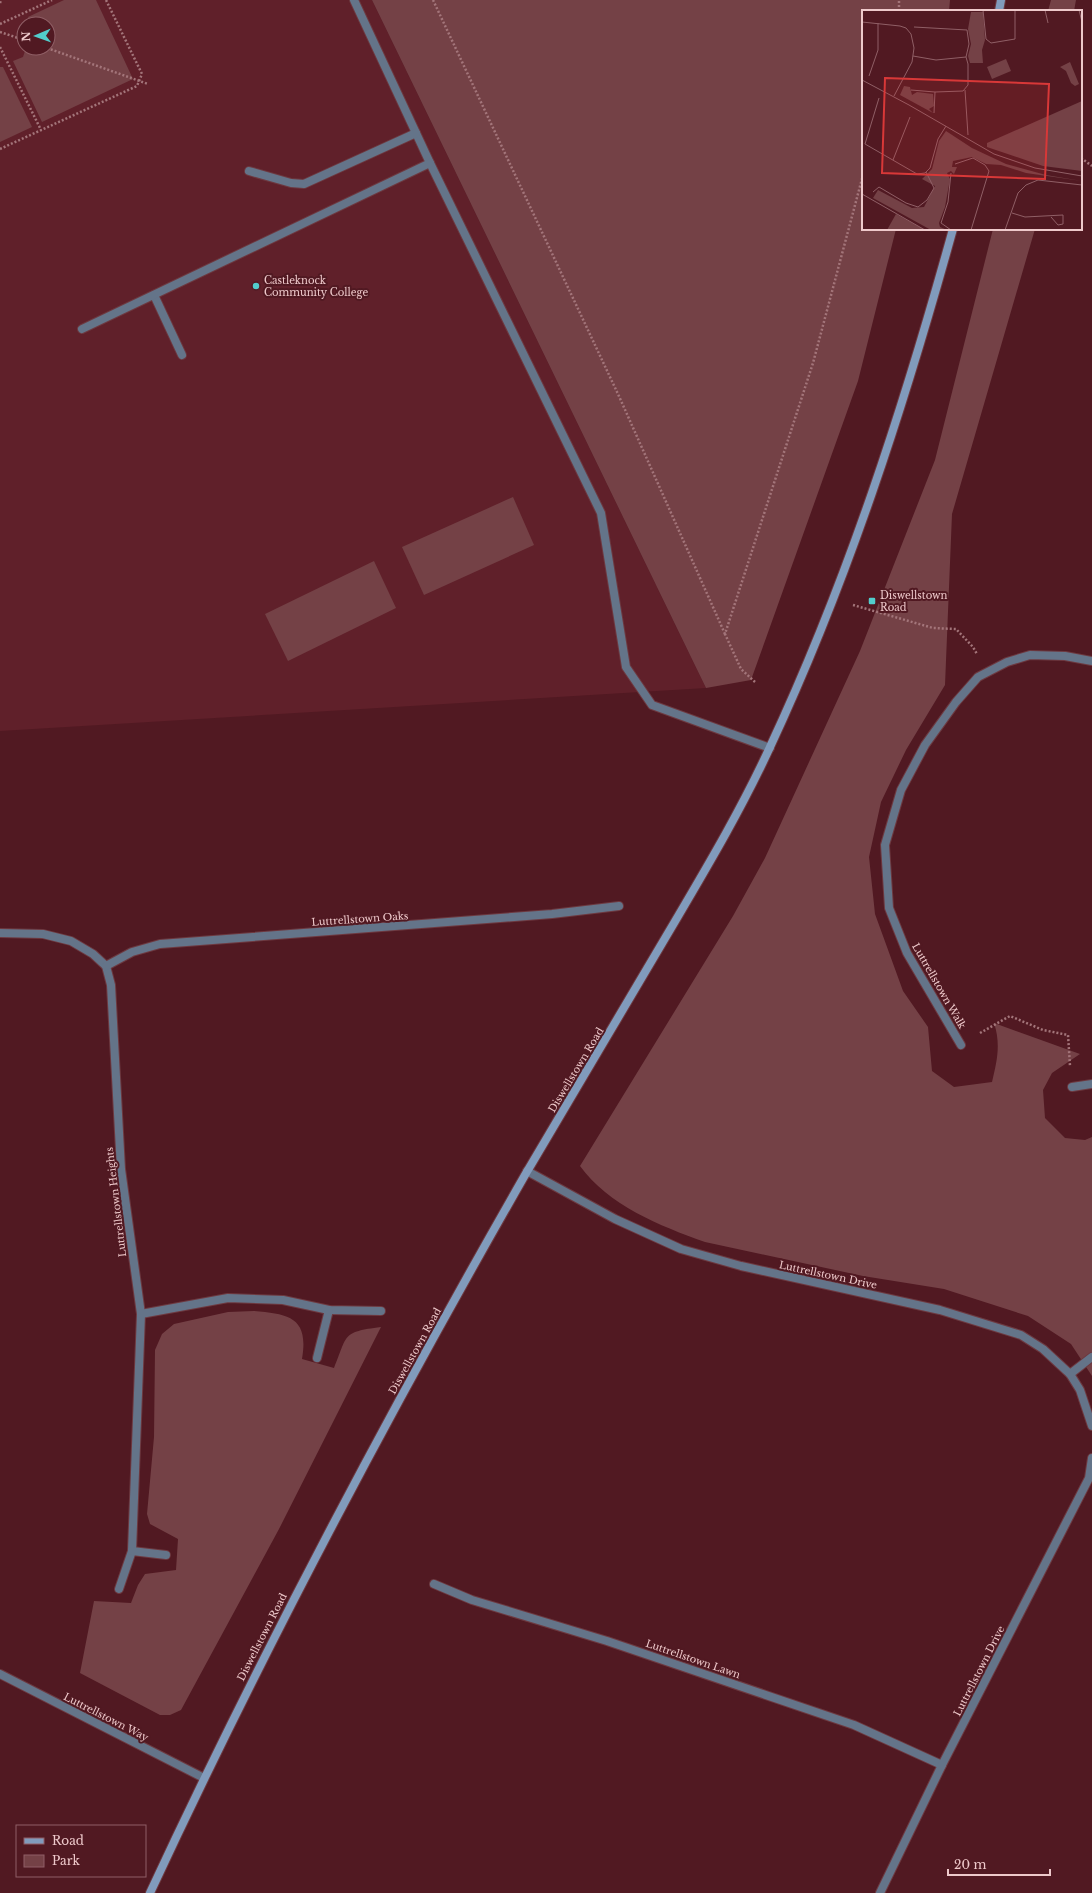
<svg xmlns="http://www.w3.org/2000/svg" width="1092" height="1893" font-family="'Libre Baskerville',serif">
<rect width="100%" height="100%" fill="#511922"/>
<path fill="#60202a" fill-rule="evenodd" d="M 0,0 L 372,0 L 706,688 L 0,731 ZM 24,24 L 48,24 L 48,48 L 24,48 Z"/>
<g fill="#744146">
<polygon points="64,0 96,0 133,79 42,122 13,61 23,57 26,48 48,48 48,24 29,24 28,17"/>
<polygon points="372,0 950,0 949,11 863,11 863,229 896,229 858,381 751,680 706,688"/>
<polygon points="1051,0 1076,0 1074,11 1048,11"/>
<polygon points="0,67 3,67 32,127 0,142"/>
<path d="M 993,229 L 1035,229 L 952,514 L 945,685 L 906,750 L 881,802 L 869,857 L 875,914 L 903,991 L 928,1027 L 932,1071 L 954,1087 L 992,1082 C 997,1061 1001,1044 994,1023 L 1080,1054 L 1052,1073 L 1043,1090 L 1045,1118 L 1065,1138 L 1085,1140 L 1092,1137 L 1092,1376 L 1071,1344 L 1028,1316 L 944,1289 L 863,1276 L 705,1242 C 660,1226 608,1205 580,1166 L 733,916 L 765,858 L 860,651 L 935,460 Z"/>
<polygon points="513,497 534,545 424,595 402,547"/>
<polygon points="374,561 396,608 288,661 265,614"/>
<path d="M 254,1311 C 290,1314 309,1318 302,1359 L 334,1368 C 348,1335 341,1332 381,1327 L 279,1529 L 181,1710 L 170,1715 L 160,1715 L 80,1673 L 94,1601 L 131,1603 L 138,1585 L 145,1574 L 176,1570 L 178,1539 L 150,1524 L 147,1514 L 154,1437 L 155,1350 L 162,1334 L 174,1324 L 228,1312 Z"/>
</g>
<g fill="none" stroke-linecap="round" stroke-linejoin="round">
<defs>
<g id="lane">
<polyline points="354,0 430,163 601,513 626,667 652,705 770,748"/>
<polyline points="249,171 291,183 304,184 416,133"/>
<polyline points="154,295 182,355"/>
<polyline points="82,329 430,163"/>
</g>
<g id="street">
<polyline points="0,933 43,934 71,941 93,954 106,966 111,985 121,1169 141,1314 132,1551 119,1589"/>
<polyline points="106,966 132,952 160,944 552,914 619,906"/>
<polyline points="961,1045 907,953 889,908 885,845 901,790 925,745 956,702 978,677 1007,662 1030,655 1065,656 1092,661"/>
<polyline points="1072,1087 1092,1084"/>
<polyline points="527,1171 615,1219 681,1249 741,1266 940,1310 1021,1335 1043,1349 1070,1374 1080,1390 1092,1426"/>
<polyline points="141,1314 228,1298 283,1300 329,1310 381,1311"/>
<polyline points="317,1358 329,1310"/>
<polyline points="1070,1374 1092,1357"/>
<polyline points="132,1551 166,1555"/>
<polyline points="434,1584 472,1600 607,1641 854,1725 942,1765"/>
<polyline points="0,1674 204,1778"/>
<polyline points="880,1893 942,1765 1089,1478 1092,1458"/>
</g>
<g id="secondary">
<polyline points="999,11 1001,0"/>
<path d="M 150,1893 C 264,1648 391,1409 525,1175 C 575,1089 627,1004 677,918 C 710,862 743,806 770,747 C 848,580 904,406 953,229"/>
</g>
</defs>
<use href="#lane" stroke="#6d3940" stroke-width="10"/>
<use href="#street" stroke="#6d3940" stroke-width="10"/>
<use href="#secondary" stroke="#6d3940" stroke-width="10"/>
<g stroke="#a3757a" stroke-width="2.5" stroke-dasharray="2 2" stroke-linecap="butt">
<polyline points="433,0 618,394 725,634"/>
<polyline points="0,3 1,0"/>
<polyline points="899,11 899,0"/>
<polyline points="0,24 52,0"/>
<polyline points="0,32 24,40"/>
<polyline points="0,47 41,130"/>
<polyline points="47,48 148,84"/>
<polyline points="0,149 137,86 142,74 106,0"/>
<polyline points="1081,158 1092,166"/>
<polyline points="853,605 933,628 956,629 973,647 977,654"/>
<polyline points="755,682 741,669 725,634 813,363 863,175"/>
<polyline points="980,1033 1010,1016 1043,1030 1068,1035 1070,1066"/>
</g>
<use href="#lane" stroke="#647489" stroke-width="8"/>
<use href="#street" stroke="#647489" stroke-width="8"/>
<use href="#secondary" stroke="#819bbc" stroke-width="8"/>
</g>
<g fill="#52cdcc" stroke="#511922" stroke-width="1.5">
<circle cx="256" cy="286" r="4"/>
<rect x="868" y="597" width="8" height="8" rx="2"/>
</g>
<g text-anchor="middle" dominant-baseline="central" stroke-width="4" stroke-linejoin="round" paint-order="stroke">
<g font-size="10" fill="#eec9cb" stroke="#511922" text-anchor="start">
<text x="264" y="280">Castleknock<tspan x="264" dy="12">Community College</tspan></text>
<text x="880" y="595">Diswellstown<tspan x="880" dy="12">Road</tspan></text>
</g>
<g font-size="10" fill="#eec9cb" stroke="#511922">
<text transform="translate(360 919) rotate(-4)">Luttrellstown Oaks</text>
<text transform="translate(939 986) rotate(60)">Luttrellstown Walk</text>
<text transform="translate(576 1070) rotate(-59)">Diswellstown Road</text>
<text transform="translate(116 1202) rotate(-97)">Luttrellstown Heights</text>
<text transform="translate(828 1275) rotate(12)">Luttrellstown Drive</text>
<text transform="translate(415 1351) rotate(-61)">Diswellstown Road</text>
<text transform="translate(262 1637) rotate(-63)">Diswellstown Road</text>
<text transform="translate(693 1659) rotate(19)">Luttrellstown Lawn</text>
<text transform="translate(979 1671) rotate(-63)">Luttrellstown Drive</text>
<text transform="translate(106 1717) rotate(27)">Luttrellstown Way</text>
</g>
</g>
<g transform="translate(862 10)">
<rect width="220" height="220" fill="#511922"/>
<path d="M 109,2 L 121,2 L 123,30 L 120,40 L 121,53 L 108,53 L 106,46 L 109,34 L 106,19 ZM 144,49 L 149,61 L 130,69 L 125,57 ZM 208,52 L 217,74 L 213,76 L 209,73 L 204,61 L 198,57 ZM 42,76 L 48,77 L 50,85 L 55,82 L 71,84 L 72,96 L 67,99 L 71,103 L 38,85 ZM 220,91 L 220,161 L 181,156 L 125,137 L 125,133 ZM 84,121 L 110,138 L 144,154 L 184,165 L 220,171 L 164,163 L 139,155 L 124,154 L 110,147 L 91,151 L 90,157 L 95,157 L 92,164 L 89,161 L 85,163 L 88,169 L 83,197 L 77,213 L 78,217 L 85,220 L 69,220 L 11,188 L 16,180 L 50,198 L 62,197 L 73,176 L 60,169 L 70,159 L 77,131 ZM 34,204 L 63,220 L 25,220 Z" fill="#744146"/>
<path fill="none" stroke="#905f66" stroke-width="1" d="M 121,0 L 124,29 L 129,33 L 153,29 L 153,0M 183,0 L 186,13M 217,0 L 220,12M 0,12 L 38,16 L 44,18 L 49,24 L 52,38 L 50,52 L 32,86M 52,17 L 105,20 L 107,34 L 104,47M 7,66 L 16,40 L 16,13M 0,70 L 47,95 L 132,144 L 173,158 L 220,166M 49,80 L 73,82 L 101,81 L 106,75 L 106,54 L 104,47 L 74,50 L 51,46M 103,80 L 106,125M 17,88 L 3,134 L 55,164 L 63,163 L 68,158 L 76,129 L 84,116M 72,103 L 73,82M 31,150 L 48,107M 93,154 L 111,148 L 123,155 L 127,161 L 109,220M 89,163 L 86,192 L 79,213 L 89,220M 11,182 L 17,177 L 44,193 L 56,197 L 65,190 L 72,178 L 64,162M 0,184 L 63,220M 150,203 L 163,207 L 201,205 L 201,214 L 196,215 L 189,207M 143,220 L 156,183 L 164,175 L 176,170 L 220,175"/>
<path fill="#d83838" fill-opacity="0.15" stroke="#d83838" stroke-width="2" d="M 23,68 L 187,74 L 183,169 L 20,163 Z"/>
<rect width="220" height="220" fill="none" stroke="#eec9cb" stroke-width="2"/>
</g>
<rect x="16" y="1825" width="130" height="52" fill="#511922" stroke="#905f66"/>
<rect x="24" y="1838" width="20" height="6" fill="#819bbc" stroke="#905f66"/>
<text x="52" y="1845" font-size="12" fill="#eec9cb">Road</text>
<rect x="24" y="1855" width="20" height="12" fill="#744146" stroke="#905f66"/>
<text x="52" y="1865" font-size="12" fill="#eec9cb">Park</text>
<g transform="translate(36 36) rotate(268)"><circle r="19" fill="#511922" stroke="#905f66"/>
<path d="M0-3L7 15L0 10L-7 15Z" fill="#52cdcc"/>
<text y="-6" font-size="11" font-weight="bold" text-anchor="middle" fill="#eec9cb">N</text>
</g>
<path d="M948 1869v6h102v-6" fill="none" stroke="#eec9cb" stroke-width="2"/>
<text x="954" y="1869" font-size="12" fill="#eec9cb" stroke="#511922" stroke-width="3" paint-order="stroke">20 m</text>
</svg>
